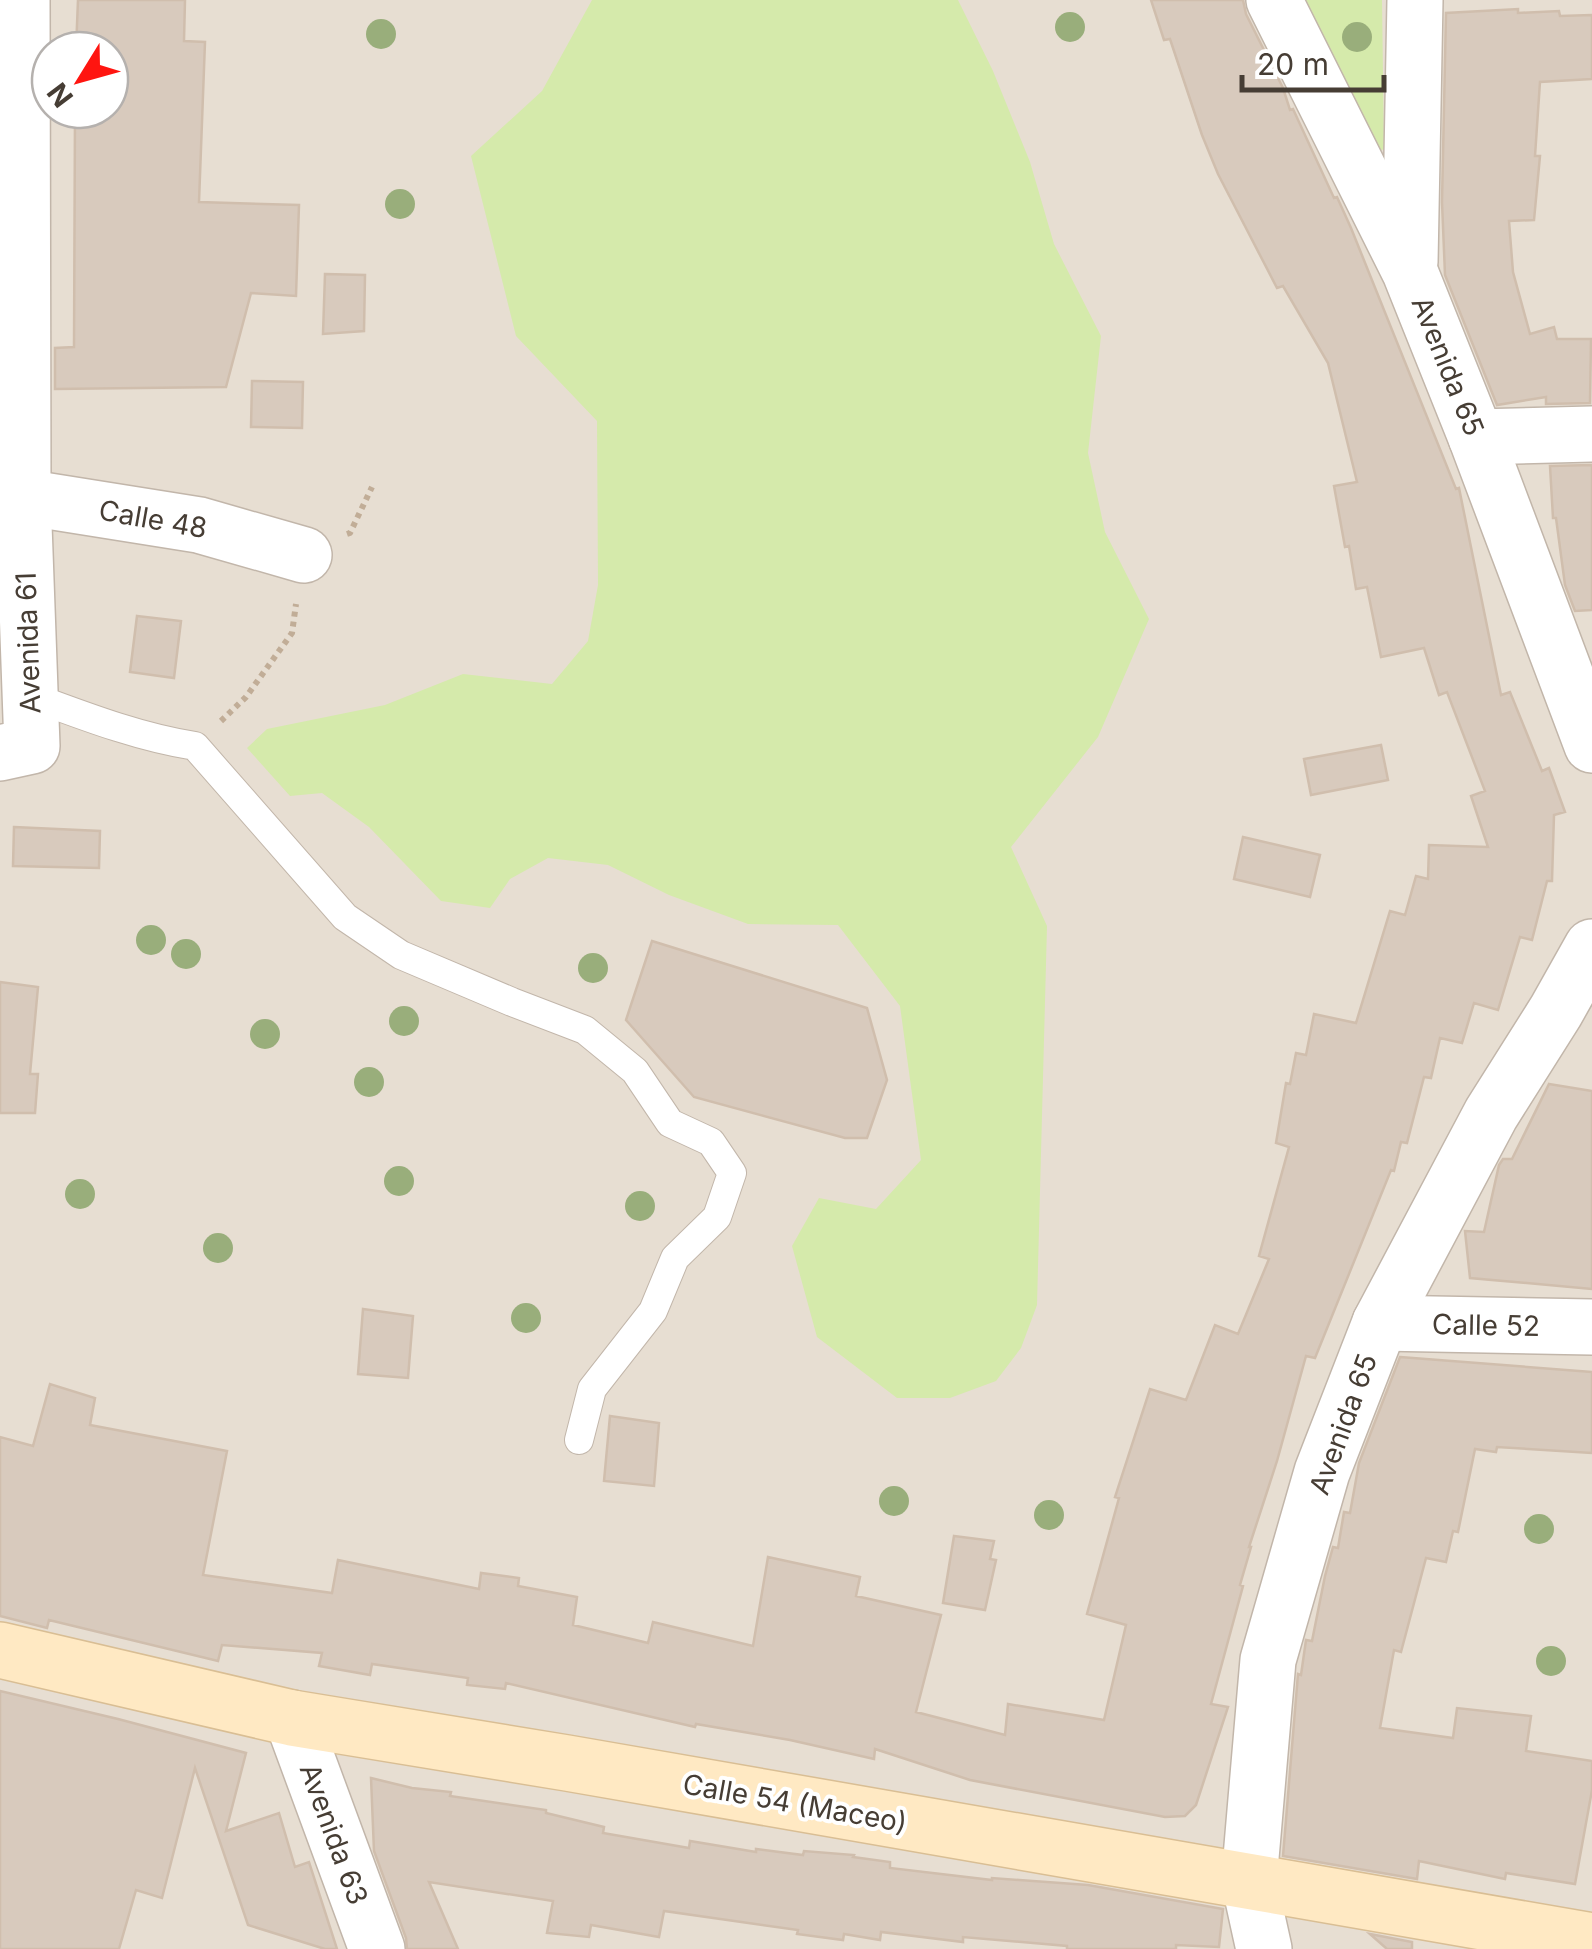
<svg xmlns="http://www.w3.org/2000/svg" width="1592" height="1949" font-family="Inter,sans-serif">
<rect width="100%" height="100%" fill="#f3ede5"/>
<path fill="#e7ded2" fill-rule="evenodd" d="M 0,0 L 1592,0 L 1592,1949 L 0,1949 ZM 50,50 L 110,50 L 110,110 L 50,110 Z"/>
<g fill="#d5eaab">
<polygon points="592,0 958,0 993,71 1030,162 1054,244 1101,336 1088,453 1105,532 1149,619 1098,737 1011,847 1047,926 1037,1305 1021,1348 996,1381 950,1398 897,1398 817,1337 792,1246 819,1198 876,1209 921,1160 900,1006 838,925 748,924 669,895 608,865 548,858 510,879 490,908 441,901 369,827 322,793 290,796 247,748 267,729 385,705 463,674 552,684 588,641 598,585 597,421 516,336 471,156 542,91"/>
<polygon points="1305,0 1382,0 1384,149 1377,152"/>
</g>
<g fill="#d8cabd" stroke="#d0bead" stroke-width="2.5">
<polygon points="78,0 185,0 184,41 205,42 199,202 299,205 296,296 251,293 226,387 55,389 55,348 74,347 75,110 110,110 110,50 76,50"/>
<polygon points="1151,0 1243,0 1246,14 1283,88 1290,110 1293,109 1334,198 1337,197 1351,228 1456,489 1459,488 1501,695 1510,692 1542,771 1549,768 1565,812 1554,815 1552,881 1547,881 1532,940 1520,937 1498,1010 1474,1003 1462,1043 1440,1038 1431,1078 1424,1077 1407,1143 1401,1142 1394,1171 1391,1170 1315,1358 1306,1356 1277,1461 1249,1547 1251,1547 1240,1585 1243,1586 1211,1704 1228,1707 1196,1805 1185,1816 1165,1817 970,1780 875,1749 874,1759 790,1740 696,1724 695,1727 506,1683 505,1689 467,1685 468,1678 372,1664 370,1675 319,1666 322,1653 222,1645 218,1661 49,1620 47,1628 0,1616 0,1437 33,1446 50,1384 95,1398 90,1425 227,1451 203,1575 332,1593 338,1560 479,1589 481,1573 519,1578 518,1586 577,1597 573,1625 648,1643 653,1622 753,1646 768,1557 860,1577 856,1596 941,1615 916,1712 1005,1735 1008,1704 1104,1720 1126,1625 1087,1614 1119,1498 1115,1497 1150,1389 1186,1400 1215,1325 1238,1334 1269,1259 1259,1256 1289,1147 1276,1143 1286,1083 1290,1084 1296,1053 1306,1055 1314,1014 1356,1023 1390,911 1405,915 1416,876 1428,879 1429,845 1488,847 1471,796 1485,791 1447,692 1439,695 1424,648 1381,657 1367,587 1356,589 1349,546 1345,547 1334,486 1357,482 1328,363 1283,286 1277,288 1218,174 1202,135 1170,39 1164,40"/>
<polygon points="1518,9 1518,13 1559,11 1560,16 1592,15 1592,79 1540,82 1535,156 1540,156 1534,220 1509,221 1513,272 1530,334 1554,327 1557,339 1591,339 1590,403 1546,404 1546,397 1497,405 1445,275 1442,202 1446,13"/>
<polygon points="325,274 365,275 364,331 323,334"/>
<polygon points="252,381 303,382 302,428 251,427"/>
<polygon points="1592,465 1592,610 1575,611 1565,585 1556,518 1553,518 1550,466"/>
<polygon points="137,616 181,621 174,678 130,672"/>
<polygon points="1381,745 1388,780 1311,795 1304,759"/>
<polygon points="14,827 100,831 99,868 13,866"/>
<polygon points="1243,837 1320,855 1310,897 1234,879"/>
<polygon points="652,941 867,1008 887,1080 867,1138 845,1138 694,1097 626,1020"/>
<polygon points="0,982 38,987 30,1074 38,1074 35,1113 0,1113"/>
<polygon points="1549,1084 1592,1091 1592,1289 1470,1278 1465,1231 1484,1232 1499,1165 1503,1159 1512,1159"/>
<polygon points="363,1309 413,1316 408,1378 358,1374"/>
<polygon points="1400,1357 1592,1372 1592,1453 1497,1447 1496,1452 1475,1449 1458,1532 1453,1531 1446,1562 1426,1558 1401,1652 1394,1650 1380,1728 1453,1738 1457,1708 1531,1716 1526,1751 1592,1761 1592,1790 1575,1884 1506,1873 1505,1879 1419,1861 1417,1879 1283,1856 1298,1674 1301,1675 1306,1640 1312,1641 1325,1576 1333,1547 1338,1548 1344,1512 1350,1513 1359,1463"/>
<polygon points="610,1416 659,1423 654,1486 604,1481"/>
<polygon points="954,1536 994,1541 990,1559 996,1560 985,1610 943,1603"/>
<polygon points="0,1691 118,1719 246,1753 226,1831 279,1813 295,1867 309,1862 337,1949 325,1949 248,1925 195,1768 162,1898 136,1890 119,1949 0,1949"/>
<polygon points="371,1778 412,1788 451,1792 450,1796 546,1810 546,1813 604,1827 603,1833 689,1848 690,1841 756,1852 756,1849 803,1855 804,1851 854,1855 853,1857 890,1862 890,1868 992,1880 992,1878 1088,1885 1223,1909 1219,1947 1176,1945 1176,1949 1067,1949 1067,1946 963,1937 963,1942 881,1932 880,1940 844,1934 843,1940 797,1934 798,1930 664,1911 659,1937 591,1925 589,1937 547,1933 553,1901 429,1882 458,1949 407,1949 406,1938 374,1851"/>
<polygon points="1370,1934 1412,1942 1412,1949 1387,1949"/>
</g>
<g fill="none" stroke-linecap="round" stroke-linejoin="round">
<defs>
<path id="service" d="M 30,696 C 84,716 138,737 195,746 L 345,917 L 401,955 L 512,1002 L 585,1030 L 635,1071 L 670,1123 L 711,1142 L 732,1173 L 717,1217 L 675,1258 L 653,1311 L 592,1389 L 579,1440"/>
<g id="minor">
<polyline points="1274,0 1410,272 1476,437 1592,745"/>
<polyline points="1410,262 1415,0"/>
<polyline points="1476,437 1592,434"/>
<polyline points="0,497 23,497 199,525 304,555"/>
<polyline points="0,753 32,746 23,497 22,0"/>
<polyline points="1380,1323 1592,1327"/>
<polyline points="292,1718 377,1949"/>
<polyline points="1249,1881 1268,1660 1322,1472 1380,1323 1491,1114 1556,1011 1592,947"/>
</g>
<polyline id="tertiary" points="1249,1881 1264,1949"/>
<polyline id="secondary" points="0,1650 292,1718 567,1763 1592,1941"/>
</defs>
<use href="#service" stroke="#c2b6aa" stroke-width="30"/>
<use href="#minor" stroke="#c2b6aa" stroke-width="58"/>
<use href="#tertiary" stroke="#c2b6aa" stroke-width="58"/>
<use href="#secondary" stroke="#d9be94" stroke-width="58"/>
<g stroke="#c1ad97" stroke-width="6" stroke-dasharray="5 5" stroke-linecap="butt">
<polyline points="347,534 350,533 372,487"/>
<polyline points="221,721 246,697 292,633 296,604"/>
</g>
<use href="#service" stroke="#fff" stroke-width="28"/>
<use href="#minor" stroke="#fff" stroke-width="55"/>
<use href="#tertiary" stroke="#fff" stroke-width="55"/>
<use href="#secondary" stroke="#ffe9c3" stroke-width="55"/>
</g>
<g fill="#99ae7b">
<circle cx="1070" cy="27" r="15"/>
<circle cx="381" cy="34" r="15"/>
<circle cx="1357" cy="37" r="15"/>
<circle cx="400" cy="204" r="15"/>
<circle cx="151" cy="940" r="15"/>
<circle cx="186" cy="954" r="15"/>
<circle cx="593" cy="968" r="15"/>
<circle cx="404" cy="1021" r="15"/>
<circle cx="265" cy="1034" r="15"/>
<circle cx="369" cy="1082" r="15"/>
<circle cx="399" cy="1181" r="15"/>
<circle cx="80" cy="1194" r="15"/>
<circle cx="640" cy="1206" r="15"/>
<circle cx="218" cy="1248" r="15"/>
<circle cx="526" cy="1318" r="15"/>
<circle cx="894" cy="1501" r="15"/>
<circle cx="1049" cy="1515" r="15"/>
<circle cx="1539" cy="1529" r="15"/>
<circle cx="1551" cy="1661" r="15"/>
</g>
<g text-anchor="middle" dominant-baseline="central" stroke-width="8" stroke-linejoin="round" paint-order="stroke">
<g font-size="28" fill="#463d34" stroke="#fff">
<text transform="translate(1448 366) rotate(68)">Avenida 65</text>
<text transform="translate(153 519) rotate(10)">Calle 48</text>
<text transform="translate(28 643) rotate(-92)">Avenida 61</text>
<text transform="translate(1486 1325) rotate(1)">Calle 52</text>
<text transform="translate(1343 1424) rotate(-70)">Avenida 65</text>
<text transform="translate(795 1803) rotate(10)">Calle 54 (Maceo)</text>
<text transform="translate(334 1834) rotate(70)">Avenida 63</text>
</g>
</g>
<g transform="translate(80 80) rotate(233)"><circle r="48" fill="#ffffff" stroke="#b5b1ae" stroke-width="2.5"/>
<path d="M0-8L18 38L0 25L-18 38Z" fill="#ff1510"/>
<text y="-15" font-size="28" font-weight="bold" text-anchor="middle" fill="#463d34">N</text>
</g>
<path d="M1242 75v15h142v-15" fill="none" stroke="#463d34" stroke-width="5"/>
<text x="1257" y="75" font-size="30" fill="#463d34" stroke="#ffffff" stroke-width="8" paint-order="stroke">20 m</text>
</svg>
